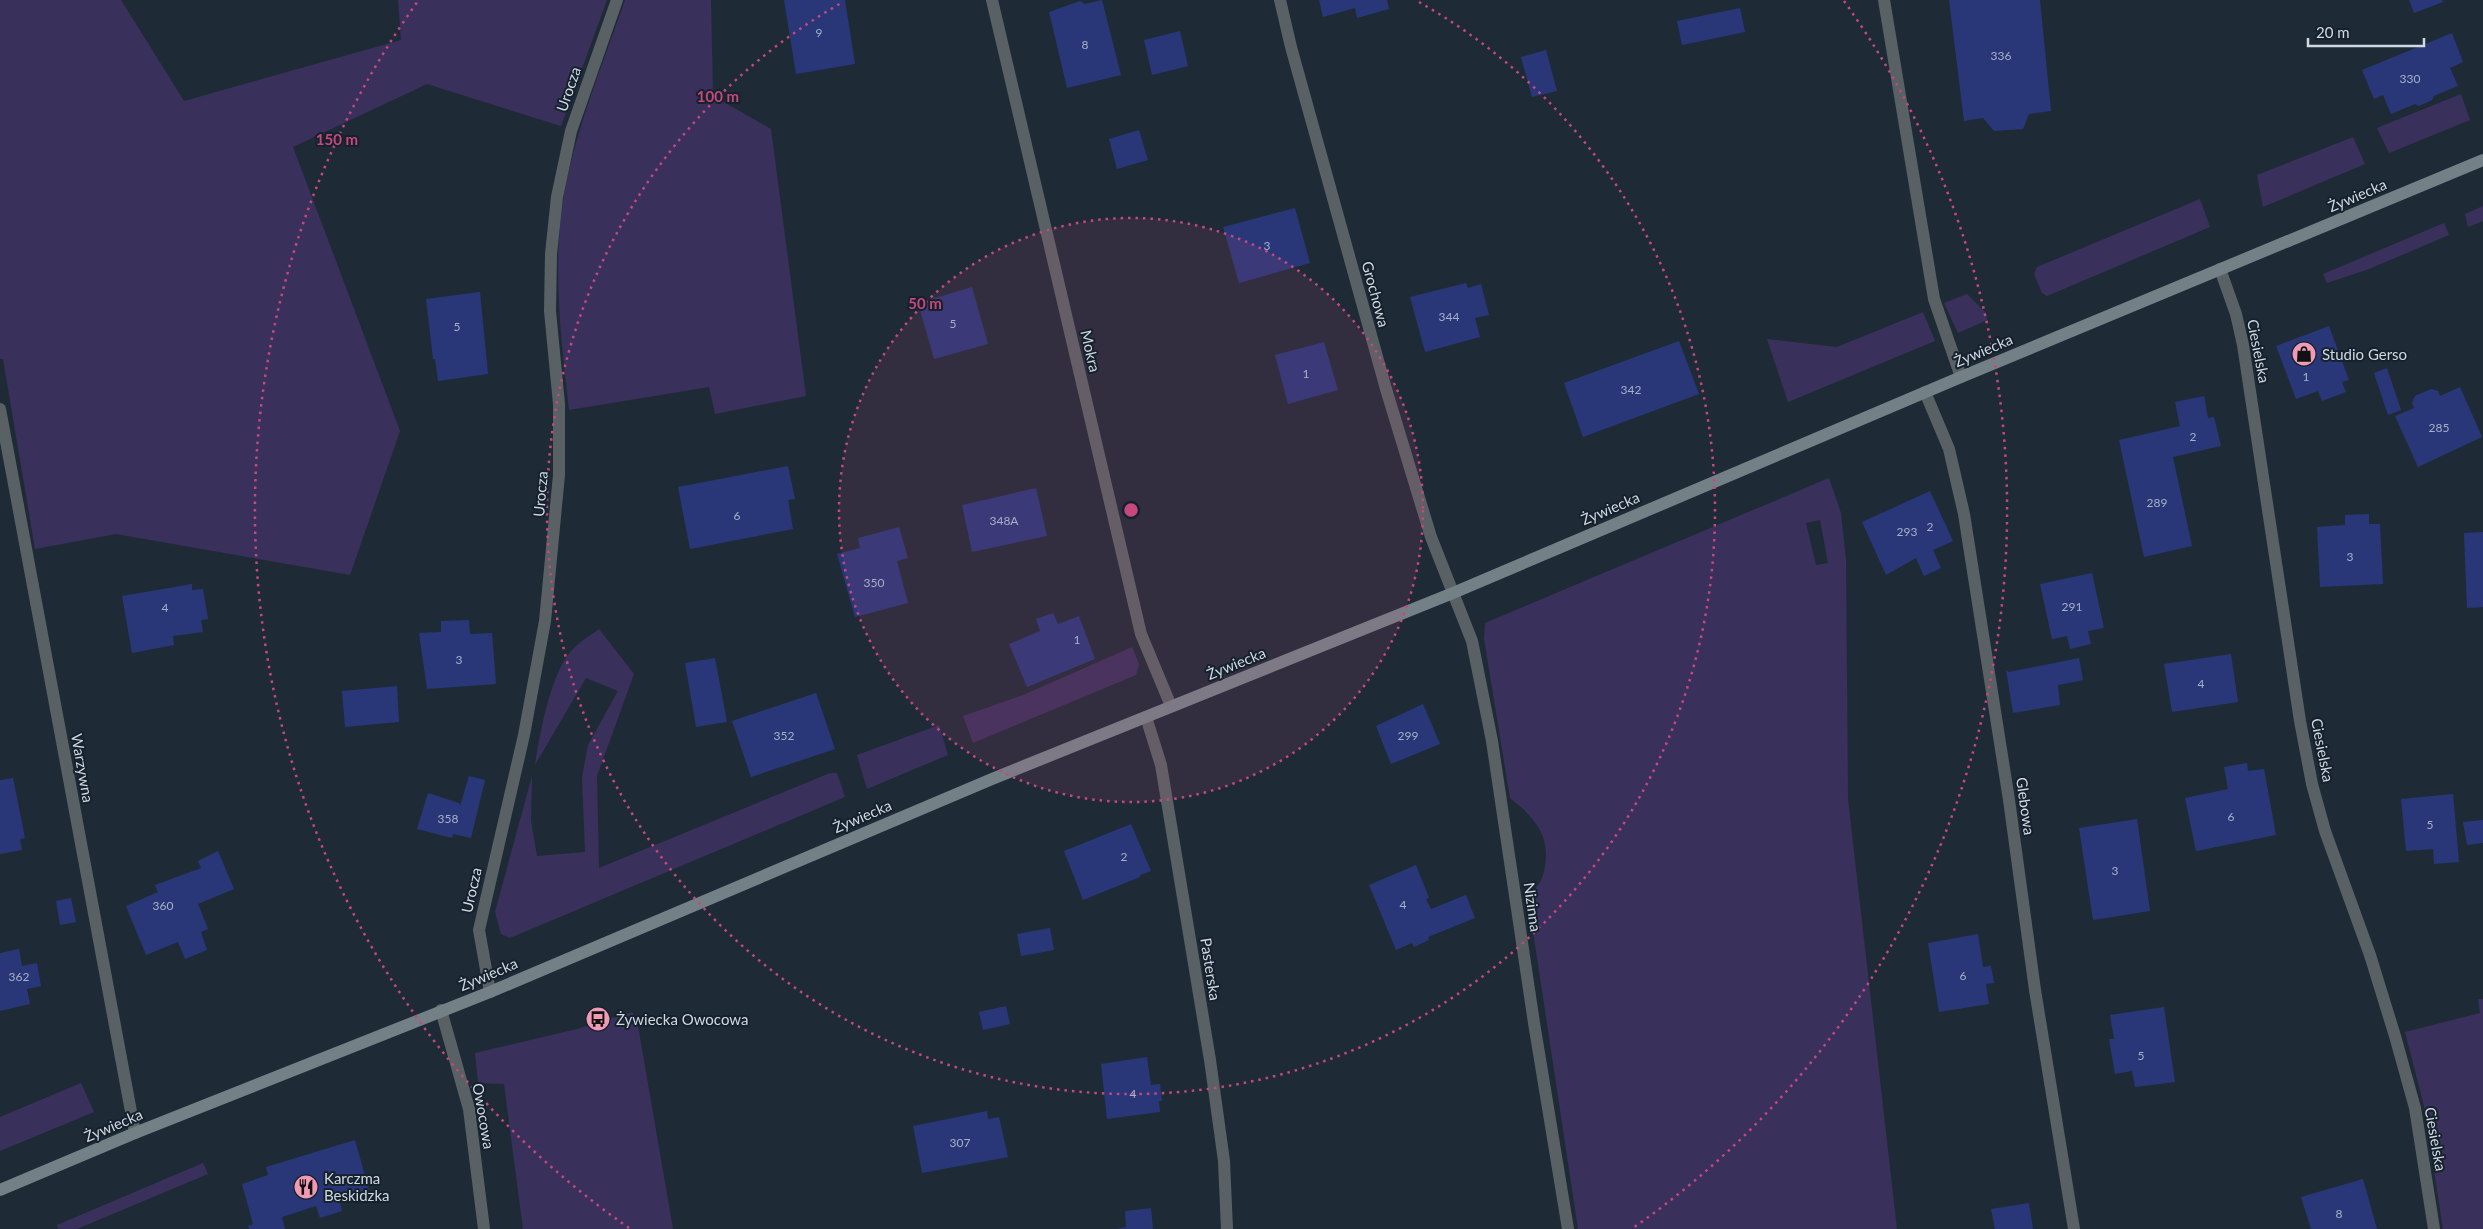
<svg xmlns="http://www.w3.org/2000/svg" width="2483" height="1229" font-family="Lato,sans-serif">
<rect width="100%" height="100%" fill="#1e2b37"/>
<g fill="#3a305c" fill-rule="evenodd">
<polygon points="0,0 121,0 184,101 401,40 398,0 607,0 561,126 427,84 293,147 400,431 350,575 116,534 35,549 3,359 0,359"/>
<path d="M 625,0 L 711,0 L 713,96 L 771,129 L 806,396 L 715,414 L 709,387 L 569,410 C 561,339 552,267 564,195 C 576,128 603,64 625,0 Z"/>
<polygon points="2461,94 2470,120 2389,153 2377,128"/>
<polygon points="2353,137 2365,164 2263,207 2257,175"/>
<polygon points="2200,199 2210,227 2047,296 2042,293 2034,274 2037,267"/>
<polygon points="2483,206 2483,221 2468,227 2465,214"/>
<polygon points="2444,223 2449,235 2369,269 2327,283 2323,274"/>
<polygon points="1967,294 1986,313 1987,320 1958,333 1944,303"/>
<polygon points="1923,312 1935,341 1788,402 1767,339 1837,347"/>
<path d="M 1829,478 L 1841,513 L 1846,560 L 1848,799 L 1897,1229 L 1578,1229 L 1528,898 C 1533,891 1541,883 1543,875 C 1553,839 1537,819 1510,798 L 1484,639 L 1485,623 ZM 1820,520 L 1828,563 L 1816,565 L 1806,523 Z"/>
<path d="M 599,629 L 634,674 L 597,776 L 599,868 L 830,773 L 837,773 L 845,797 L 510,938 L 501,934 L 495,912 L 532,776 L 531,821 L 537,856 L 585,852 L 582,777 L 588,745 L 618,691 L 586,678 L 535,765 C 540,733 551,670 574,648 C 582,640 591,635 599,629 Z"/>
<polygon points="1132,647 1139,664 1136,675 973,743 963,716 1023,695"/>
<polygon points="939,725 948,755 867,789 857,755"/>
<polygon points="2478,999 2483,999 2483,1229 2443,1229 2424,1106 2405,1032 2480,1013"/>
<polygon points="632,1012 637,1020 673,1229 523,1229 504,1084 478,1083 475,1053 577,1029"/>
<polygon points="81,1083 94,1112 0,1151 0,1117"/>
<polygon points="203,1163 208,1174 77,1229 58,1229 57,1225"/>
</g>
<g fill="#293779">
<polygon points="784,0 845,0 855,64 796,74"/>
<polygon points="1102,0 1121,75 1067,88 1049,12 1080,1 1085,4"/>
<polygon points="1319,0 1387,0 1389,9 1357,18 1355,8 1323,17"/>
<polygon points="1949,0 2040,0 2051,111 2029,114 2023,129 1994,131 1983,118 1964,121"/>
<polygon points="2409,0 2442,0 2443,2 2414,13"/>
<polygon points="1740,8 1745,32 1682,45 1677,21"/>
<polygon points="1180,31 1188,66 1152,75 1144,40"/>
<polygon points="2452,33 2463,62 2450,68 2458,86 2434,96 2432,100 2419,106 2415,104 2391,114 2383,95 2374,99 2362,70"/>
<polygon points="1546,50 1557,91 1532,97 1521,57"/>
<polygon points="1139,130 1148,160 1117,169 1109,139"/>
<polygon points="1295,208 1310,263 1239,283 1223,227"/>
<polygon points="1466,283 1468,288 1481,284 1489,315 1475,318 1480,337 1425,352 1410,297"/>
<polygon points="972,287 988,344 934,359 918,303"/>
<polygon points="480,292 488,374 438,381 435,359 433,359 426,299"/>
<polygon points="2329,326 2349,380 2342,382 2346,392 2322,401 2318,391 2296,399 2276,346"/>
<polygon points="1679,341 1699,394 1583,437 1564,383"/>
<polygon points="1324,342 1338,390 1288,404 1275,355"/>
<polygon points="2387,368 2401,410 2388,415 2374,373"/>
<polygon points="2460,387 2482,437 2418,467 2395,416 2414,408 2412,403 2415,396 2431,389 2438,391 2440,396"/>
<polygon points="2204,396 2208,418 2214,417 2221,446 2173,457 2192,546 2144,557 2119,440 2180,426 2175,402"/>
<polygon points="788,466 795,499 788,500 793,529 690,549 678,487"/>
<polygon points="1036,488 1047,536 972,552 962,505"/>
<polygon points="1930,491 1953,541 1933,550 1941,568 1924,576 1916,558 1886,575 1862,522"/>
<polygon points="2369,514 2369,524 2380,524 2383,584 2320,587 2317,527 2345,525 2345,515"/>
<polygon points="899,527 908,558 897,561 908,603 855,617 837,554 860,548 858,538"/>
<polygon points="2483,532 2483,607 2467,608 2464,533"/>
<polygon points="2092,573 2104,628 2088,631 2091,644 2070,649 2067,636 2052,639 2040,584"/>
<polygon points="192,584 192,590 203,589 208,619 201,620 203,632 173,636 174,645 132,653 122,596"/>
<polygon points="1053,613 1058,624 1079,616 1095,659 1027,687 1009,644 1040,631 1036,619"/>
<polygon points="469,620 470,634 492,633 496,684 427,689 419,633 441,632 441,621"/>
<polygon points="2231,654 2238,702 2172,712 2164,664"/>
<polygon points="715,658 727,722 696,727 685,663"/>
<polygon points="2079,658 2083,680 2058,685 2060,705 2013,713 2006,670 2009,672"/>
<polygon points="397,686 399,722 345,727 342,691"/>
<polygon points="816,693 835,749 751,777 732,721"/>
<polygon points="1423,704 1440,744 1391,764 1376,726"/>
<polygon points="2247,763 2248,771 2264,769 2276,835 2196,851 2185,798 2228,789 2224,767"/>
<polygon points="469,776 485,780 471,838 453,834 452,838 417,829 428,793 459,803 460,806"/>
<polygon points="13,778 25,838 20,839 22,850 0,854 0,780"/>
<polygon points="2453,794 2459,862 2434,864 2433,849 2406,851 2401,799"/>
<polygon points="2137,819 2150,911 2093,920 2079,828"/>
<polygon points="2483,820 2483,843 2467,845 2463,822"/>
<polygon points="1131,824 1151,871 1140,875 1140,877 1083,900 1064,851"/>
<polygon points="218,851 234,889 198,904 208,929 201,932 207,950 185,959 178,942 146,955 126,906 158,892 155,885 201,868 198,861"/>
<polygon points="1416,865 1429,898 1426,899 1431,909 1466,895 1475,918 1428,937 1429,940 1414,947 1412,943 1396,950 1369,885"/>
<polygon points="71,898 76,922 60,925 56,901"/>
<polygon points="1050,928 1054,950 1021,956 1017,934"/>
<polygon points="1978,934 1983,967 1991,966 1994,983 1986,984 1989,1004 1939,1012 1928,943"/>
<polygon points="19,949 22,966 37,963 41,986 27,989 30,1004 0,1011 0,953"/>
<polygon points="1006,1006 1010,1024 983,1030 979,1012"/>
<polygon points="2164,1007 2175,1082 2135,1087 2132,1071 2115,1074 2109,1039 2114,1039 2110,1015"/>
<polygon points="1147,1057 1151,1085 1160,1084 1162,1101 1159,1101 1160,1112 1107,1119 1101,1064"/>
<polygon points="987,1111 988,1119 999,1117 1008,1157 922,1173 913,1126"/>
<polygon points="355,1140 369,1190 339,1199 342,1211 320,1218 316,1206 282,1217 285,1229 249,1229 248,1226 253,1224 242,1184 268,1175 266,1167"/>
<polygon points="2363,1179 2377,1229 2311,1229 2301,1197"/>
<polygon points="2029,1203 2033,1229 1995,1229 1991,1209"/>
<polygon points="1151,1208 1153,1229 1117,1229 1126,1227 1125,1211"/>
</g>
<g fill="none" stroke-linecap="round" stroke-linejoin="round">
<polyline stroke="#596165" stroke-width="12" points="1884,0 1934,299 1961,377"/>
<g stroke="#596165" stroke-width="12">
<polyline points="992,0 1141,634 1171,706"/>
<polyline points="1280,0 1291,47 1386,389 1431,537 1472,641 1492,741 1534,1023 1568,1229"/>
<polyline points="2220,269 2236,314 2243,345 2300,721 2312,784 2325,831 2370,955 2395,1036 2415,1108 2434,1229"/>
<polyline points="1925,392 1949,449 1964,514 2009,800 2035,990 2074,1229"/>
<polyline points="0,409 135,1133"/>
<polyline points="1146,717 1161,765 1210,1060 1224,1161 1227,1229"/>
<polyline points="490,992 479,930 524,735 545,621 559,475 559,404 550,311 551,254 557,197 571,131 617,0"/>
<polyline points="441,1010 469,1109 484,1229"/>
</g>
<polyline stroke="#738187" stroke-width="12" points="0,1190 135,1133 490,992 992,779 1453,593 1961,377 2483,160"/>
</g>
<circle cx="1131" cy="510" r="292" fill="#c6487c" fill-opacity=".12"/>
<g fill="none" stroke="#c6487c" stroke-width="2.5" stroke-dasharray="2.5 5">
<circle cx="1131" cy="510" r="292"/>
<path d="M1419 2A584 584 0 1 1 843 2"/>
<path d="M629 1228A876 876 0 0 1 418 1M1844 1A876 876 0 0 1 1633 1228"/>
</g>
<defs>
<symbol id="shop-disc" viewBox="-11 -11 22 22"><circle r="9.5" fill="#f09ab6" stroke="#15212d"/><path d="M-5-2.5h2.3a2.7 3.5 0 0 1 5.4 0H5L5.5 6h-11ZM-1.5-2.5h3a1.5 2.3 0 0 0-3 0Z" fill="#111"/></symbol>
<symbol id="bus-disc" viewBox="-11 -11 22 22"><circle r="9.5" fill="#f09ab6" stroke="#15212d"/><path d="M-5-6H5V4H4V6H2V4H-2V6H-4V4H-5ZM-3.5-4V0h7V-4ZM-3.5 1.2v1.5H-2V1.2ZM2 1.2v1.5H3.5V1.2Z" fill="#111"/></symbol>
<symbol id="restaurant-disc" viewBox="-11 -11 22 22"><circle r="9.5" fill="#f09ab6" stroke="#15212d"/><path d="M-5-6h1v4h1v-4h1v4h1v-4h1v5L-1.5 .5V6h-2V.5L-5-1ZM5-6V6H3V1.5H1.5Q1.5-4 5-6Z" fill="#111"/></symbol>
</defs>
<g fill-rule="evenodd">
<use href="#shop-disc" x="2290" y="340" width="28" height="28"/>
<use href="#bus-disc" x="584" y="1005" width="28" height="28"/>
<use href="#restaurant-disc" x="292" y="1173" width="28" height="28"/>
</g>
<g text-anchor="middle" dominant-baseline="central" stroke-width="4" stroke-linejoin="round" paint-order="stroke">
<g font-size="12" fill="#a6b0c6">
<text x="819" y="32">9</text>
<text x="1085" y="44">8</text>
<text x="2001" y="55">336</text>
<text x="2410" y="78">330</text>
<text x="1267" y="245">3</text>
<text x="1449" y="316">344</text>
<text x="953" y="323">5</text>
<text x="457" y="326">5</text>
<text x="1306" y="373">1</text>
<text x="2306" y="376">1</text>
<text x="1631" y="389">342</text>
<text x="2439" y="427">285</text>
<text x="2193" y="436">2</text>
<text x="2157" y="502">289</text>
<text x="737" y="515">6</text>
<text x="1004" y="520">348A</text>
<text x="1930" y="526">2</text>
<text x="1907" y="531">293</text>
<text x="2350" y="556">3</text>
<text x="874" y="582">350</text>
<text x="2072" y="606">291</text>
<text x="165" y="607">4</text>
<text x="1077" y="639">1</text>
<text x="459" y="659">3</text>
<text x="2201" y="683">4</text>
<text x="784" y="735">352</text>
<text x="1408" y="735">299</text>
<text x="2231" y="816">6</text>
<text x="448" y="818">358</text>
<text x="2430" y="824">5</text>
<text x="1124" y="856">2</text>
<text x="2115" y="870">3</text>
<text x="1403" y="904">4</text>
<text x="163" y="905">360</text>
<text x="1963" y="975">6</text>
<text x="19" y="976">362</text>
<text x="2141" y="1055">5</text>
<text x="1133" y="1093">4</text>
<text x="960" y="1142">307</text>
<text x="2339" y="1213">8</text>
</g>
<g font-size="15" fill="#d0d8e0" stroke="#15212d">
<text transform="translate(568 89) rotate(-71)">Urocza</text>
<text transform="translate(2357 195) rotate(-23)">Żywiecka</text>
<text transform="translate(1376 294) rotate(75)">Grochowa</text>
<text transform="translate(1983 350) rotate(-23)">Żywiecka</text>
<text transform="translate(1091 351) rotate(77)">Mokra</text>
<text transform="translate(2259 351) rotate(79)">Ciesielska</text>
<text transform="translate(540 494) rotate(-85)">Urocza</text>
<text transform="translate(1610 508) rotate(-23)">Żywiecka</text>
<text transform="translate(1236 663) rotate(-22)">Żywiecka</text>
<text transform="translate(2323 750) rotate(79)">Ciesielska</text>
<text transform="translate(83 768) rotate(80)">Warzywna</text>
<text transform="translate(2026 806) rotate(82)">Glebowa</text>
<text transform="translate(862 816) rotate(-23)">Żywiecka</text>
<text transform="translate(471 890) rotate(-77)">Urocza</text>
<text transform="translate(1533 907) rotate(82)">Nizinna</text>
<text transform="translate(1211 969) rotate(81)">Pasterska</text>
<text transform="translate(488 974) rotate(-23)">Żywiecka</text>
<text transform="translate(484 1116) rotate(80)">Owocowa</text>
<text transform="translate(113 1125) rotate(-23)">Żywiecka</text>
<text transform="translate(2436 1139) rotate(80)">Ciesielska</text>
</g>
<g font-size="15" fill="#d0d8e0" stroke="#15212d" text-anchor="start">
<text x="2322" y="354">Studio Gerso</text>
<text x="616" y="1019">Żywiecka Owocowa</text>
<text x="324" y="1178">Karczma<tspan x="324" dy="17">Beskidzka</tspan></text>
</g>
</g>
<circle cx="1131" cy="510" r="8" fill="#c6487c" stroke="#15212d" stroke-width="2.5"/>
<g font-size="15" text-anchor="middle" font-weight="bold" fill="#c6487c" stroke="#15212d" stroke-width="4" stroke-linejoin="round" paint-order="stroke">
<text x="718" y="102">100 m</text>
<text x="337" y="145">150 m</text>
<text x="925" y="309">50 m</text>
</g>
<path d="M2308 38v8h116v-8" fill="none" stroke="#d0d8e0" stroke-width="2.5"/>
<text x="2316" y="38" font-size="15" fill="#d0d8e0" stroke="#15212d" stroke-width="4" paint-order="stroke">20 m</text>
</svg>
